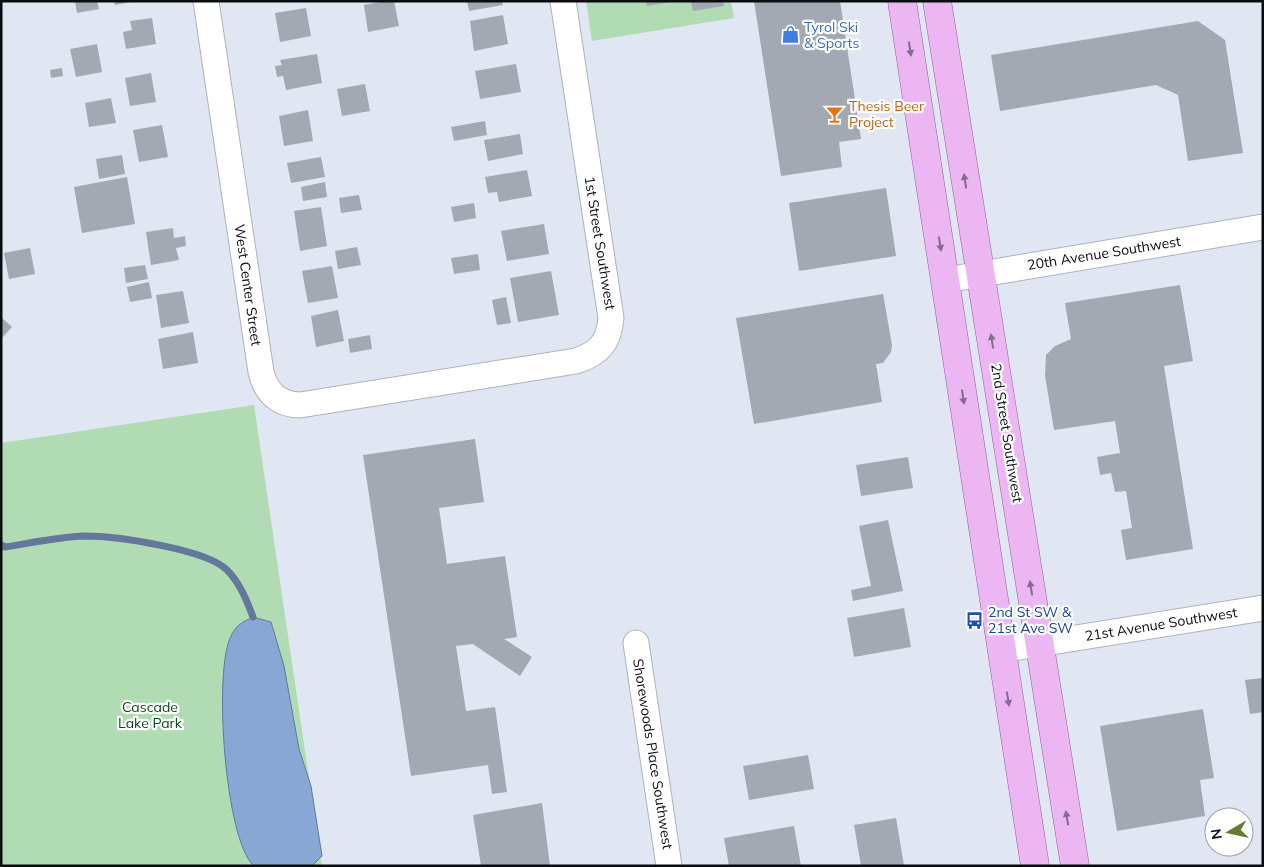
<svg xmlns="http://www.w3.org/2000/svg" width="1264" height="867" font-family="Mulish,sans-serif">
<rect width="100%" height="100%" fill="#e1e7f2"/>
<g fill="#b1dcb3">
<polygon points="586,1 731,1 734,18 592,41"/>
<polygon points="254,405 322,866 1,866 1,443"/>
</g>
<path fill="#89a7d5" stroke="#63789a" d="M 253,617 L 271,622 L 284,666 L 299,749 L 311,786 L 322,856 L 312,866 L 254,866 C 225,841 213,671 231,636 C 236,625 243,622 253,617 Z"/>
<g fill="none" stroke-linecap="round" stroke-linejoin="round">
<path stroke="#63789a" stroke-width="7" d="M 1,545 L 5,547 C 31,543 58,537 84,536 C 116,536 206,549 227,570 C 240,583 247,601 253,617"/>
</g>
<g fill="#a3a9b3">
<polygon points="75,1 97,1 99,9 77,13"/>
<polygon points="114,1 131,1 131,2 115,5"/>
<polygon points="385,1 394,1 399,26 368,32 364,5"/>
<polygon points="467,1 502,1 503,5 469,11"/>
<polygon points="646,1 670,1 670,2 647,6"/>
<polygon points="691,1 723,1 724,6 693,11"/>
<polygon points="754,1 840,1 861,139 839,142 842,167 781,176"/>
<polygon points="306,8 311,36 280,42 275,13"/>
<polygon points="503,15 508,44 474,51 470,21"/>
<polygon points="152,18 156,44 126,49 123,32 132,30 130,21"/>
<polygon points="1198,21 1225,40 1243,153 1188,161 1178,95 1156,85 1000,111 991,55"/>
<polygon points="97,44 102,72 76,77 70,49"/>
<polygon points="317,54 322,83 286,90 283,76 277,77 275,66 282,65 280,60"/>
<polygon points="516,64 521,92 480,99 475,71"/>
<polygon points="62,68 63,76 51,78 50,70"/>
<polygon points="151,73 156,102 130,106 125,78"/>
<polygon points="365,84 370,111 342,116 337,89"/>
<polygon points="111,98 116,123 89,127 85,103"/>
<polygon points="308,110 313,141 284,146 279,116"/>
<polygon points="485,121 487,135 454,141 451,127"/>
<polygon points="162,125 168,157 139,162 133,130"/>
<polygon points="520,134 523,154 488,161 484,140"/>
<polygon points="122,155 125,174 99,179 96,159"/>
<polygon points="321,157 325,177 291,183 287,163"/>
<polygon points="527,170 532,196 499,202 497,192 488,193 485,177"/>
<polygon points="127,177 135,224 82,233 74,187"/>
<polygon points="325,182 327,197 303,201 301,187"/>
<polygon points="886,188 896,256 799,271 789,203"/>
<polygon points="359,195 362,210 341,213 339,198"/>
<polygon points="474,203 476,218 454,222 451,207"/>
<polygon points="321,207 327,246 300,251 294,211"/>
<polygon points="544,224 549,254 507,261 501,231"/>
<polygon points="173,228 174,238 185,236 186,246 176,248 179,260 151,265 146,232"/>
<polygon points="357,247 361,265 338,269 335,251"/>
<polygon points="30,248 35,274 9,279 4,253"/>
<polygon points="478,254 480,270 454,274 451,258"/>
<polygon points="145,265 148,279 126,283 124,268"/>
<polygon points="332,266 338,298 308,303 302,271"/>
<polygon points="551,271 559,315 518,322 510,278"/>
<polygon points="149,282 152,298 130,302 127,287"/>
<polygon points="1180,285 1193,361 1164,366 1193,549 1126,560 1121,530 1132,528 1126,491 1115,492 1111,473 1100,475 1097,457 1120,453 1115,421 1054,430 1045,376 1046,355 1055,346 1071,339 1065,303"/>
<polygon points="183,291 189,323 161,328 156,295"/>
<polygon points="883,294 892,345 891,352 883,363 876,364 882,402 754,424 736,318"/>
<polygon points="506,297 511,323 497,325 492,300"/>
<polygon points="338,310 344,341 316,347 311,316"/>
<polygon points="1,317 12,327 1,339"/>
<polygon points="193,332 198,363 163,369 158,339"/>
<polygon points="370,335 372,349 350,353 348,339"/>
<polygon points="475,439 484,502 439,508 447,564 505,556 517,637 504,639 532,657 520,676 473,644 456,646 466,711 495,707 507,792 492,794 488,765 411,776 363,455"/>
<polygon points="908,457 913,488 861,496 856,465"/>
<polygon points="888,520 903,591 853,601 851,590 871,586 859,526"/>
<polygon points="904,608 911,647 854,657 847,618"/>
<polygon points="1263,678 1263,712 1250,714 1245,680"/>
<polygon points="1203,709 1214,778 1200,780 1205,816 1117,831 1100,726"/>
<polygon points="808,755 814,789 749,800 743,766"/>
<polygon points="542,803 550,866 481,866 473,815"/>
<polygon points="896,818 904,866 861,866 854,825"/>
<polygon points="794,826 801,866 729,866 724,838"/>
</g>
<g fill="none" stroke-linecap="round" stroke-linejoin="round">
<defs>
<g id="minor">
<path d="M 206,1 L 261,372 C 266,393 279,405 300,405 L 576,361 C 600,353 609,342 611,318 L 563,1"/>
<polyline points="946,280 1263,227"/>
<polyline points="636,643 669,866"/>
<polyline points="1001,650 1263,608"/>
</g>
<g id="major">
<polyline points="902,1 1035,866"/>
<polyline points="937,1 1075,866"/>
</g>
</defs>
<use href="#minor" stroke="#acb2bc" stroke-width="27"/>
<use href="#major" stroke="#935b9c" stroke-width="29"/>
<use href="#minor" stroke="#fff" stroke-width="25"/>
<use href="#major" stroke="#ebb6f1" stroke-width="28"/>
</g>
<defs><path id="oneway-solid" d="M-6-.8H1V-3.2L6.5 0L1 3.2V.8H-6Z" transform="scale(1.25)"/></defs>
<g fill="#866a8b">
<use href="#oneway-solid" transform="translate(910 49) rotate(81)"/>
<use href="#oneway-solid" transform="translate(965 181) rotate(-99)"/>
<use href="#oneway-solid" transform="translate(940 244) rotate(81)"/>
<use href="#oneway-solid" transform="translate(992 341) rotate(-99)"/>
<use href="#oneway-solid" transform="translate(963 397) rotate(82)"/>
<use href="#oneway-solid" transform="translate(1031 588) rotate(-99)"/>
<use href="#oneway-solid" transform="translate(1008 699) rotate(81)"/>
<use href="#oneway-solid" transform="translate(1067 818) rotate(-99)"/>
</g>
<defs>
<symbol id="shop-bare" viewBox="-9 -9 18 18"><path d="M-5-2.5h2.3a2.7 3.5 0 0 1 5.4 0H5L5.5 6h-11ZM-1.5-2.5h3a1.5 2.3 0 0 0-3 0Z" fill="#3f7fe0" stroke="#fff" stroke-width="2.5" paint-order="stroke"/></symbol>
<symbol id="bar-bare" viewBox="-9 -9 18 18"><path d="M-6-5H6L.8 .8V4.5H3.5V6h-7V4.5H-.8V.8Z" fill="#e8710a" stroke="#fff" stroke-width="2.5" paint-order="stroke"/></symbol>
<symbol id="bus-bare" viewBox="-9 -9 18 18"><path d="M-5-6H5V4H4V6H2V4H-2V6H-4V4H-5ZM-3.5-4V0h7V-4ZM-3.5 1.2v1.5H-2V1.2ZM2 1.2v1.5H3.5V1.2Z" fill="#1a4fb4" stroke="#fff" stroke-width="2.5" paint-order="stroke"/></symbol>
</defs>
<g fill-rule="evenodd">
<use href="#shop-bare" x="778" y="22" width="25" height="25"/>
<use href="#bar-bare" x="822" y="102" width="25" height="25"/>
<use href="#bus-bare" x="962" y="608" width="25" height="25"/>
</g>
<g text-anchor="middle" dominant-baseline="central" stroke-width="4.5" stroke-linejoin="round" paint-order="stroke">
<g font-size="14" fill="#366cbe" stroke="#fff" text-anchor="start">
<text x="804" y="27">Tyrol Ski<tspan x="804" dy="16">&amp; Sports</tspan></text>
</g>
<g font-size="14" fill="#c56008" stroke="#fff" text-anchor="start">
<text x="849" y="106">Thesis Beer<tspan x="849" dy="16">Project</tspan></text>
</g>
<g font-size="14" fill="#0a0c0f" stroke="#fff">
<text transform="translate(600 243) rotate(81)">1st Street Southwest</text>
<text transform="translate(1104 253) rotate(-9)">20th Avenue Southwest</text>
<text transform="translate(248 285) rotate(82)">West Center Street</text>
<text transform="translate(1007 433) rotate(81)">2nd Street Southwest</text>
<text transform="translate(1161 624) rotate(-9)">21st Avenue Southwest</text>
<text transform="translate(653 754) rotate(81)">Shorewoods Place Southwest</text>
</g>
<g font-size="14" fill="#164399" stroke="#fff" text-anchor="start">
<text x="988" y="612">2nd St SW &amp;<tspan x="988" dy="16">21st Ave SW</tspan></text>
</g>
<g font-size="14" fill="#054a16" stroke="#fff">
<text x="150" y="707">Cascade<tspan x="150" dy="16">Lake Park</tspan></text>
</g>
</g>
<rect width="1264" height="867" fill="none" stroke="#0a0c0f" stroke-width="5"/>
<g transform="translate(1229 832) rotate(261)"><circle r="24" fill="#ffffff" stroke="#9d9e9f"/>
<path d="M0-4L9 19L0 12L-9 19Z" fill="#627d32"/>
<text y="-8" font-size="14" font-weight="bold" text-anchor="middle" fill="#0a0c0f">N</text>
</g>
</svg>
